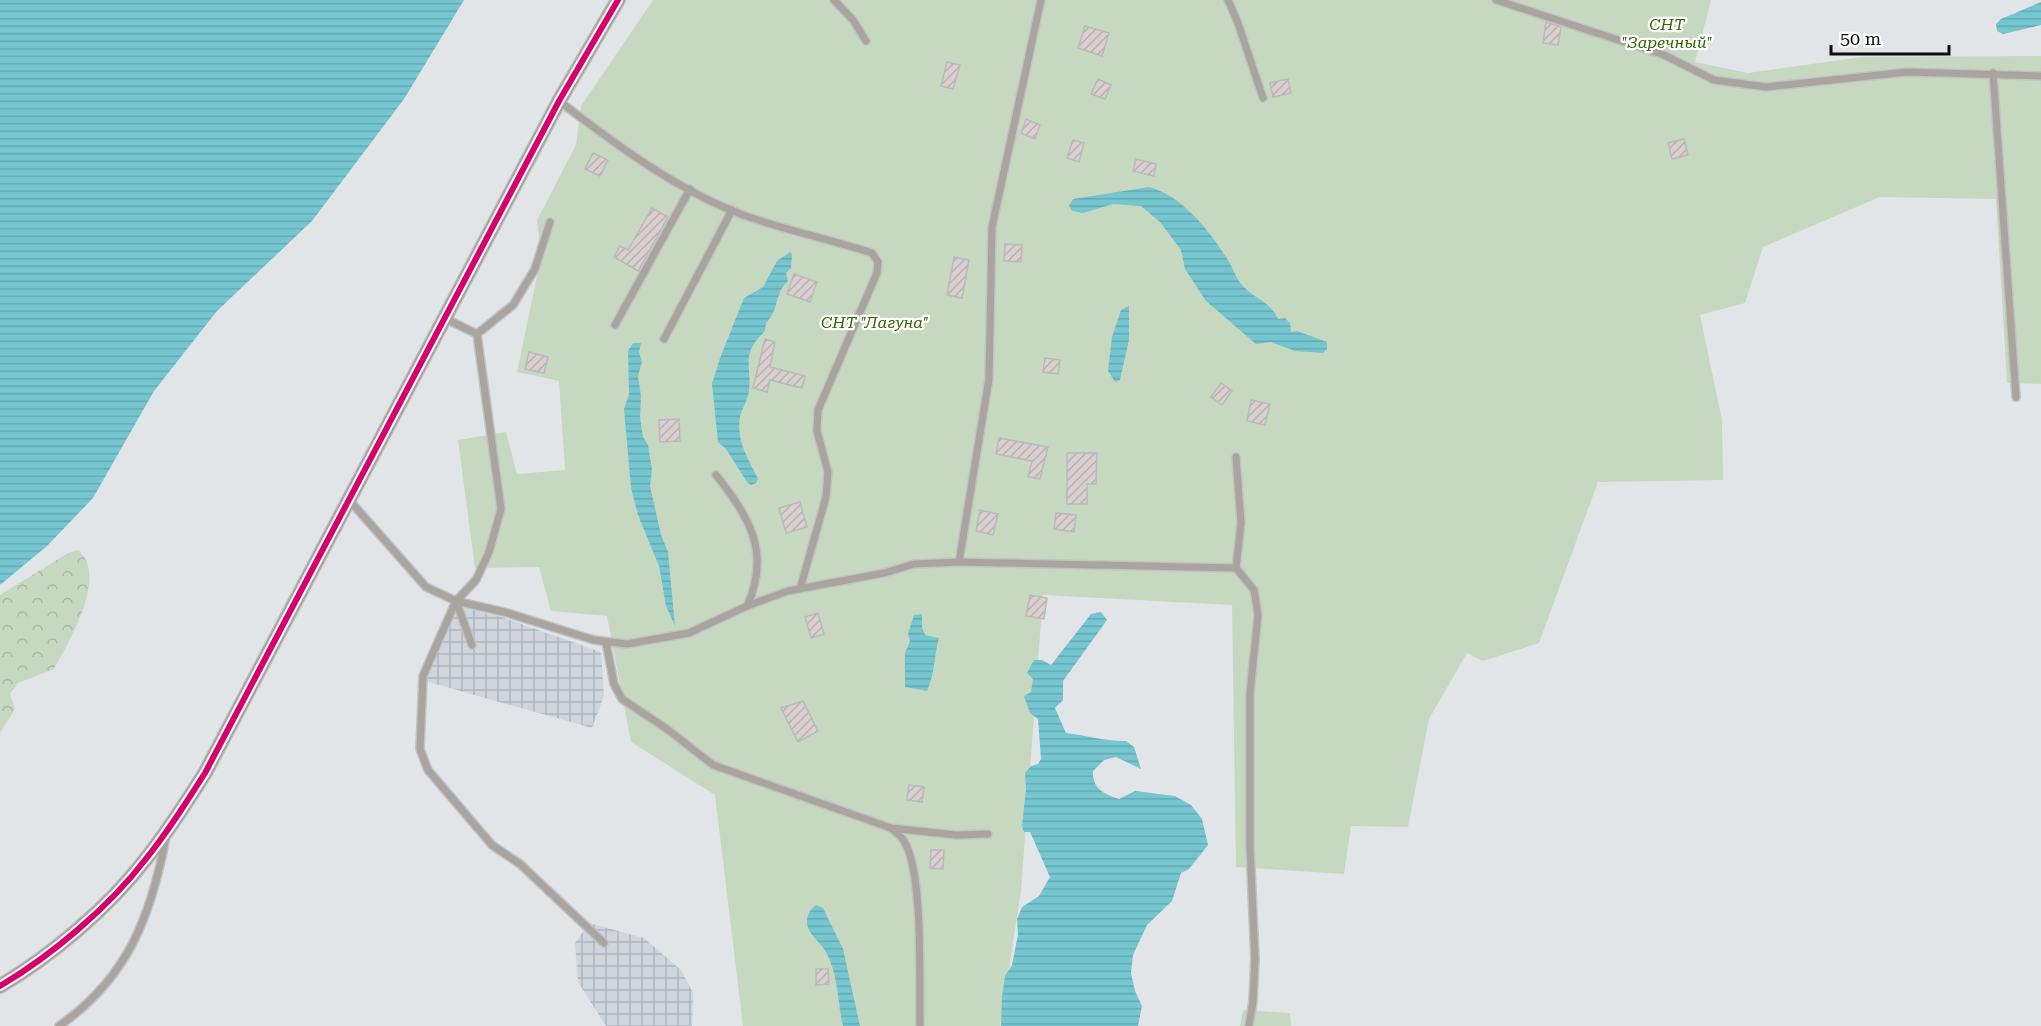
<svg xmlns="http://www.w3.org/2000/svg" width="2041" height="1026" font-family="'Roboto Serif',serif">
<defs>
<pattern id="industrial-grid" width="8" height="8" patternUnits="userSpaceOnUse" patternTransform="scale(1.5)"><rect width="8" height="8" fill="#ced5dc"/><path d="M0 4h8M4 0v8" fill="none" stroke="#b0b6bc"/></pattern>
<pattern id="forest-crowns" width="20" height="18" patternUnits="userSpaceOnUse" patternTransform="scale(1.5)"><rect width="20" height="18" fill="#c7d8c1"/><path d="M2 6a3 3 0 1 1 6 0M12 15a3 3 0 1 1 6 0" fill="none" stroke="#aab8a5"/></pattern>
<pattern id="water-rules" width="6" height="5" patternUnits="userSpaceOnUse" patternTransform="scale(1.5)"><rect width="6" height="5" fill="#75c6d0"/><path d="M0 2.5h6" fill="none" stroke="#64a9b1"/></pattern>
<pattern id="building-hatch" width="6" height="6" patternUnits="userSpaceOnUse" patternTransform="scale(1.5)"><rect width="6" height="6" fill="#dacfd0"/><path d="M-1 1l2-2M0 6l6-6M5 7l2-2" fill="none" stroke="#bab1b1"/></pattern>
</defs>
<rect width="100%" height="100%" fill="#e2e5e8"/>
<g fill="url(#industrial-grid)">
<polygon points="456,601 601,652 604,696 592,728 425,681"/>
<polygon points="589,923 644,938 681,970 693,993 692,1026 606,1026 578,982 575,943"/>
</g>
<path fill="url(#forest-crowns)" d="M 78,550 C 109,575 69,642 54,669 L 18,683 L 10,694 L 15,709 L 0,733 L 0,595 L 68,553 Z"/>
<g fill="#c7d8c1">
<polygon points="653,0 1711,0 1695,62 1748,73 1861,57 2041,56 2041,384 2007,383 1996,199 1880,197 1763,247 1745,303 1700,315 1722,420 1723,480 1598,482 1539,643 1483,661 1467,653 1429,719 1408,827 1351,826 1344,874 1236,867 1232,605 1043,595 1021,891 1000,1026 743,1026 715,795 631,742 607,616 551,611 539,567 475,568 458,440 506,432 517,474 565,470 559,381 517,372 541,257 537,220 576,145 581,106"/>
<polygon points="1243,1010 1290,1013 1291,1026 1240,1026"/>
</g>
<g fill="url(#water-rules)">
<polygon points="0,0 464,0 404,99 312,221 217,311 154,391 93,498 47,546 0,585"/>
<polygon points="2041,2 2041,25 2003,34 1997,31 1996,24 2001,19"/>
<path d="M 1149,187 C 1181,195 1209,230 1226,257 C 1232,265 1235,277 1242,285 C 1254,299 1270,301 1278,319 L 1285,318 L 1290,323 L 1291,332 L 1297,331 L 1327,342 L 1327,349 L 1323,353 L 1295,351 L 1271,342 L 1256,344 L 1206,301 L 1185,269 L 1181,250 L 1160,222 L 1141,206 L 1113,204 L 1083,213 L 1072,211 L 1069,205 L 1073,199 Z"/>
<path d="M 790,252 L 792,254 L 791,268 L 786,273 L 788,281 C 773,295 780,310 766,323 L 765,331 C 740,355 752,363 749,391 C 748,400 742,408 740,417 C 736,441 748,458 758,479 L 756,483 L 751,485 L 747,482 L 726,449 L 718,442 L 712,384 L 720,358 L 744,298 L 763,287 L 777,261 Z"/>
<polygon points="1129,306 1129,340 1120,380 1115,382 1108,371 1112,337 1121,310"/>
<polygon points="633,343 641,343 639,352 642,362 638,376 641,396 640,417 643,437 648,445 652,469 650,486 661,535 668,552 675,626 666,606 659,566 638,515 631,488 624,409 629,394 628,351"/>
<path d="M 1101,612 L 1107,620 L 1063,681 L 1063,700 L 1055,708 L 1066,733 C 1086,735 1107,742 1126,741 L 1134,747 L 1141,769 L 1116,757 L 1104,760 L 1093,771 C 1092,789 1104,794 1119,799 L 1135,791 L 1175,796 L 1191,805 L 1202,819 L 1208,845 L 1189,869 L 1181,873 L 1172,901 L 1147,925 L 1133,955 L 1131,973 L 1135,991 L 1142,1006 L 1138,1026 L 1001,1026 L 1002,996 L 1005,976 L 1012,965 L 1018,935 L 1017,919 L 1022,907 L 1039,896 L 1050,877 L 1030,832 L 1024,832 L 1022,826 L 1026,789 L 1025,773 L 1031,766 L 1038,764 L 1041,759 L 1038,719 L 1030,713 L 1024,696 L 1031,692 L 1033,679 L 1027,673 L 1034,660 L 1042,660 L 1051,665 L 1091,614 Z"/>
<path d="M 922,614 L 922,627 L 925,635 L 939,638 C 934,655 935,674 927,691 L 905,687 L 905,653 L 910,641 L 908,634 L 914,615 Z"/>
<path d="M 816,905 L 823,908 L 843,949 L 860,1026 L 843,1026 C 837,1001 839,976 826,952 C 821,942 806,933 807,921 C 807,914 811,909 816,905 Z"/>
</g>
<g fill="url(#building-hatch)" stroke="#bababb" stroke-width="1.5">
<polygon points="1546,22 1561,27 1558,45 1543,43"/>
<polygon points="1085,26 1109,33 1102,56 1078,48"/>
<polygon points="947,62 960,65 953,89 941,86"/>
<polygon points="1098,79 1111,85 1105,99 1091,94"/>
<polygon points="1288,79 1291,93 1273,97 1270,83"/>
<polygon points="1026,119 1040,125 1035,139 1021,133"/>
<polygon points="1684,139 1688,155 1672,159 1668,143"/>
<polygon points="1073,140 1084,143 1079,162 1067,158"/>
<polygon points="593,153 608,160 600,176 585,169"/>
<polygon points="1136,159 1156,164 1154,176 1133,171"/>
<polygon points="652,208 668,217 638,271 614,257 620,246 628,250"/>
<polygon points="1005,244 1022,245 1021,262 1004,261"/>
<polygon points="954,257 969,260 962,298 947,295"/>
<polygon points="794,274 817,282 810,302 787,294"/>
<polygon points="765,339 775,342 770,367 805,376 802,388 770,380 767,392 753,388"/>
<polygon points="529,352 548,357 544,373 525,369"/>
<polygon points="1045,358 1060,360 1058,374 1043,372"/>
<polygon points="1221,383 1232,391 1222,405 1211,397"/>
<polygon points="1251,400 1270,404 1265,425 1247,421"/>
<polygon points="679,419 680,441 660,442 659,420"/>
<polygon points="999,438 1048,447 1040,479 1028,477 1032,461 996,454"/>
<polygon points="1067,453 1097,453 1096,484 1087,484 1087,504 1067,504"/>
<polygon points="800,502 807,527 786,533 779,508"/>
<polygon points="980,510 998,514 993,535 976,531"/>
<polygon points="1056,513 1076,515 1074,532 1054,529"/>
<polygon points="1030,595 1047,598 1044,619 1026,616"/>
<polygon points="818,613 824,634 811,638 805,617"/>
<polygon points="803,701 818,731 798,742 781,708"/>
<polygon points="909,785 924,787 922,802 907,800"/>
<polygon points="931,850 944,850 943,869 930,868"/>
<polygon points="816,969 828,969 829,984 816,985"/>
</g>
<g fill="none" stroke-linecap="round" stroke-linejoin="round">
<defs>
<g id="service">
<polyline points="834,0 853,20 866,41"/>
<polyline points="1228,0 1238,23 1263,98"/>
<polyline points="1496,0 1664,55 1714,80 1766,87 1907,72 2041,76"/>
<polyline points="1993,73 2016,397"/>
<path d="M 559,101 C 615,144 682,194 749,217 C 789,231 832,240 872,253 L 878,262 L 877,273 L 818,410 L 817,431 L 828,472 L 826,497 L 800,589"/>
<polyline points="444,318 477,334 501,509 489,552 476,580 456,601 423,676 420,749 428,770 492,845 520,864 604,943"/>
<polyline points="615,325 690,189"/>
<polyline points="477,334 513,305 535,269 550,222"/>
<polyline points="664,339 732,210"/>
<polyline points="1236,457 1241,523 1236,568"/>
<path d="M 716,475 C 750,518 771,553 747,606"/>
<polyline points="350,501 426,587 456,601 504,612 594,640 627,644 689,633 747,606 788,591 884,573 914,564 959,562 989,379 992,227 1041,0"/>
<polyline points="959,562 1236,568 1254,590 1258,615 1250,693 1250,847 1255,959 1253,1001 1249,1026"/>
<polyline points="456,601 472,645"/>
<path d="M 606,642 L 614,684 L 622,699 L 667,729 L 713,765 L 891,828 C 895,832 901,836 904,841 C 924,872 919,986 920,1026"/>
<polyline points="891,828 956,835 988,834"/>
<path d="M 59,1026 C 128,978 151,916 166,837"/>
</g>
<path id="minor" d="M 0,986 C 51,956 109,907 145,860 C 167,833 186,803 205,773 L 559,101 L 618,0"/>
</defs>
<use href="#service" stroke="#c1c3c4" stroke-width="10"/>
<use href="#minor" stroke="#c1c3c4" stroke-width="16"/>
<use href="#service" stroke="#a9a49e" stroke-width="7"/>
<use href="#minor" stroke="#a9a49e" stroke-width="14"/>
<defs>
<path id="cycleway" d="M 0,986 C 51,956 109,907 145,860 C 167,833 186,803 205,773 L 559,101 L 618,0"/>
</defs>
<use href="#cycleway" stroke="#fff" stroke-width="10"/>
<use href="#cycleway" stroke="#d6006c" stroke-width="6"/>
</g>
<g text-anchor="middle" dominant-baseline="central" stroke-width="4.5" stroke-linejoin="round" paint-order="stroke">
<g font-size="16" font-style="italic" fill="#336500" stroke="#fff">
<text x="1667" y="24">СНТ<tspan x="1667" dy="18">"Заречный"</tspan></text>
<text x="875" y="322">СНТ "Лагуна"</text>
</g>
</g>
<path d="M1831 45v9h118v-9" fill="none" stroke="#0c0e0f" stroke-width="3"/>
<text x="1840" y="45" font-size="18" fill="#0c0e0f" stroke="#ffffff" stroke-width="4.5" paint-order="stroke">50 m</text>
</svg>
